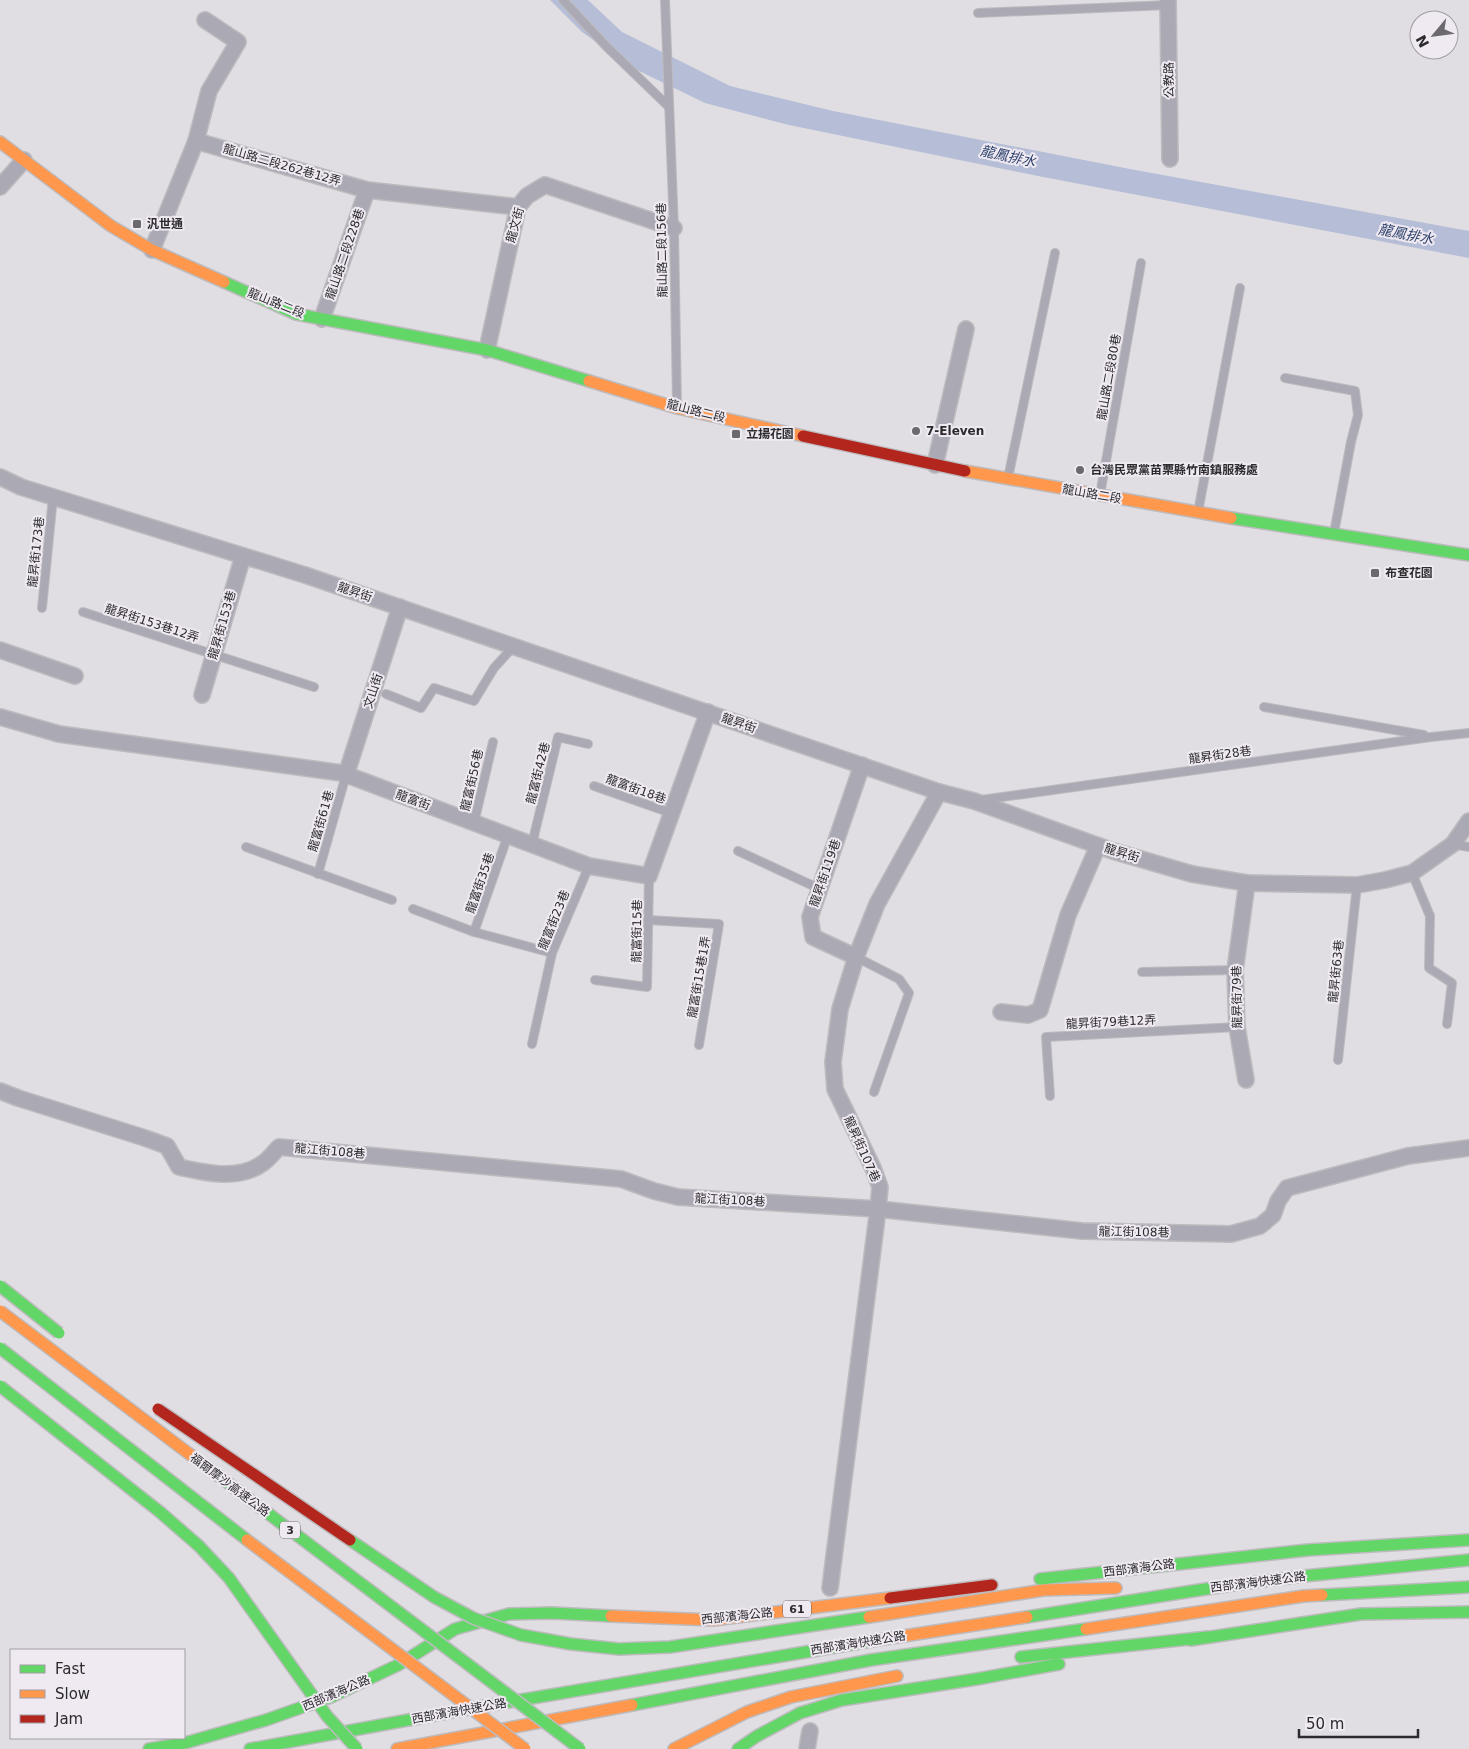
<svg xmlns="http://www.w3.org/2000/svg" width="1469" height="1749" font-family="'DejaVu Sans','Noto Sans TC',sans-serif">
<rect width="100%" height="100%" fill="#e1dee3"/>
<polygon fill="#b5bed6" points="550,0 588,0 622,32 730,86 833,111 1130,169 1469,231 1469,258 1043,177 789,125 705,103 633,68 582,32"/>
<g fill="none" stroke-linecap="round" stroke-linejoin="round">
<defs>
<g id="lane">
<polyline points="563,0 607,47 668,106"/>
<polyline points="665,0 674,228 677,405"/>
<polyline points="978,13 1168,5"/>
<polyline points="1285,378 1355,391 1358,415 1351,442 1334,533"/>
<polyline points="1008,478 1055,253"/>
<polyline points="1100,495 1141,263"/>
<polyline points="1198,512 1240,288"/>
<polyline points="42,608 53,497"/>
<polyline points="83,612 314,687"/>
<polyline points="386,694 421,708 434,688 474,701 494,668 514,646"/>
<polyline points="1264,707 1424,735"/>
<polyline points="594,786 671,813"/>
<polyline points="981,800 1431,737 1469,733"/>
<polyline points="474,823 493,742"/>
<polyline points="532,844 558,737 588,744"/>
<polyline points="1453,844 1469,847"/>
<polyline points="246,847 392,900"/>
<polyline points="738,851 820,889"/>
<polyline points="1412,873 1430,916 1429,968 1452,983 1447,1024"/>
<polyline points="318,874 346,775"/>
<polyline points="413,909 474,932 508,835"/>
<polyline points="648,920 719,924 699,1045"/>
<polyline points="474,932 552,953"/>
<polyline points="856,957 899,979 909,993 874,1092"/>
<polyline points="1142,972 1235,970"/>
<polyline points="595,980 647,987 649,876"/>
<polyline points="532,1044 552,953 589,866"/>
<polyline points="1338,1060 1357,885"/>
<polyline points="1050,1096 1046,1037 1237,1027"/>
</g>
<g id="street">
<polyline points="1168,0 1170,159"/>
<polyline points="196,141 367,190 518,207"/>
<polyline points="0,187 24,160"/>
<polyline points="152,250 196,141 209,91 238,42 205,20"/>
<polyline points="322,319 367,190"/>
<polyline points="487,350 518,207 527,196 545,185 674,228"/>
<polyline points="935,465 966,329"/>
<polyline points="0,477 21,487 305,575 939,792 974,801 1113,851 1192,874 1247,883 1357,885 1385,880 1412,873 1453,844 1469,821"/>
<polyline points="0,650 75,676"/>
<polyline points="202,695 243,556"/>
<polyline points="0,717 59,734 342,773 589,866 649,876 708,712"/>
<polyline points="346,775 400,607"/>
<polyline points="856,957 813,937 810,917 862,765"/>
<polyline points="1001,1012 1028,1015 1040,1010 1068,915 1098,846"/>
<polyline points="1246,1080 1237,1027 1235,970 1247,883"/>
<path d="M 0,1091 L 18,1098 L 145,1138 L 167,1146 L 179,1167 C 206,1173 239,1181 263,1163 C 269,1159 274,1152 279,1147 L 621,1179 L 654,1191 L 678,1197 L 878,1209 L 1082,1231 L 1231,1234 L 1260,1226 L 1273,1215 L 1278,1201 L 1287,1188 L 1408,1156 L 1469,1148"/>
<polyline points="830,1588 878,1209 880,1187 873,1168 835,1089 833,1062 840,1009 856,957 877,904 939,792"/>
<polyline points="807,1749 810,1731"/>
</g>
<g id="fast">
<polyline points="224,282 296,314 487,350 589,381"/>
<polyline points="1231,518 1469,555"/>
<polyline points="1040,1579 1308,1550 1469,1540"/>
<polyline points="1322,1595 1469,1587"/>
<polyline points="1027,1617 1225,1586 1304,1576 1469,1560"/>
<polyline points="521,1635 571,1644 619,1649 670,1647 869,1617"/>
<polyline points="1191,1640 1361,1614 1469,1612"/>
<polyline points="1021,1657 1208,1637"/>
<polyline points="632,1705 871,1660 1086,1629"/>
<polyline points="149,1749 185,1743 266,1720 331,1697 398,1665 455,1629 509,1614 552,1613 611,1616"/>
<polyline points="250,1749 479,1707 871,1641"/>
<polyline points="738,1749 757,1736 800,1713 842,1700 977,1679 1059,1664"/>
</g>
<g id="slow">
<polyline points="0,142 111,226 152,250 224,282"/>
<polyline points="589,381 677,408 803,436"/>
<polyline points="965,471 1231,518"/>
<polyline points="611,1616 713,1620 890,1598"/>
<polyline points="869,1617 1044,1590 1116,1588"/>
<polyline points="1086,1629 1304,1596 1322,1595"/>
<polyline points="871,1641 1027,1617"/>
<polyline points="397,1749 632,1705"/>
<polyline points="674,1749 747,1712 791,1697 897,1676"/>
</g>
<g id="jam">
<polyline points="803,436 965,471"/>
<polyline points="890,1598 992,1585"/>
</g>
</defs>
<use href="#lane" stroke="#bdbbbe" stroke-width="10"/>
<use href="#street" stroke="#bdbbbe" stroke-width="18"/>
<use href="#fast" stroke="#bdbbbe" stroke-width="14"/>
<use href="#slow" stroke="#bdbbbe" stroke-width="14"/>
<use href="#jam" stroke="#bdbbbe" stroke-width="14"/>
<use href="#lane" stroke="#abaab4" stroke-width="8"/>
<use href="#street" stroke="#abaab4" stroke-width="15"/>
<use href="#fast" stroke="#63d668" stroke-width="11"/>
<use href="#slow" stroke="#ff974d" stroke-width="11"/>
<use href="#jam" stroke="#b3261e" stroke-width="11"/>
<defs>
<g id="fast-bridge">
<polyline points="0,1286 59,1333"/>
<polyline points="0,1348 247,1540"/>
<polyline points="0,1386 160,1512 199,1546 229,1578 327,1716 357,1749"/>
<polyline points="204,1465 580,1749"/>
<polyline points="350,1540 434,1597 473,1618 521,1635"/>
</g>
<g id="slow-bridge">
<polyline points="0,1311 204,1465"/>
<polyline points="247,1540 525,1749"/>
</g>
<polyline id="jam-bridge" points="158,1409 350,1540"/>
</defs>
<use href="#fast-bridge" stroke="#bdbbbe" stroke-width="14" stroke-linecap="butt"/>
<use href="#slow-bridge" stroke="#bdbbbe" stroke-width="14" stroke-linecap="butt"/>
<use href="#jam-bridge" stroke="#bdbbbe" stroke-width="14" stroke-linecap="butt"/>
<use href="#fast-bridge" stroke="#63d668" stroke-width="11"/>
<use href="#slow-bridge" stroke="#ff974d" stroke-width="11"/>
<use href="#jam-bridge" stroke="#b3261e" stroke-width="11"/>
</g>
<g fill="#6b696d" stroke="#efe9f2" stroke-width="2">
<rect x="132" y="219" width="10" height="10" rx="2.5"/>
<circle cx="916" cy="431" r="5"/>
<rect x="731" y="429" width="10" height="10" rx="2.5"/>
<circle cx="1080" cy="470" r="5"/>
<rect x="1370" y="568" width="10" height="10" rx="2.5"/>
</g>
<g text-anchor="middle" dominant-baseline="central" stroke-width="4" stroke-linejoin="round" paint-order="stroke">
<g fill="#efe9f2" stroke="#666368" stroke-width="1">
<rect x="280" y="1521.5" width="20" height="17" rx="4"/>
<rect x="783" y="1600.5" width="28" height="17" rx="4"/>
</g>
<g font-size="11" font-weight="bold" fill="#2c2a2d">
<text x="290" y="1530">3</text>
<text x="797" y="1609">61</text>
</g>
<g font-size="12" fill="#2c2a2d" stroke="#efe9f2">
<text transform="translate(1169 80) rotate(-91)">公教路</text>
<text transform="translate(282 165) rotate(16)">龍山路二段262巷12弄</text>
<text transform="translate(515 225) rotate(-74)">龍文街</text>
<text transform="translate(662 250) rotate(-91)">龍山路二段156巷</text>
<text transform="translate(345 254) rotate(-71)">龍山路二段228巷</text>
<text transform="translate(276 303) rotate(22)">龍山路二段</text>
<text transform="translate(1109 377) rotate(-80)">龍山路二段80巷</text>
<text transform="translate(696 411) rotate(14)">龍山路二段</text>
<text transform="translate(1092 494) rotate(10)">龍山路二段</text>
<text transform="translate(36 552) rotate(-84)">龍昇街173巷</text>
<text transform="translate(355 592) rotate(19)">龍昇街</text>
<text transform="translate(152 623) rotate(18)">龍昇街153巷12弄</text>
<text transform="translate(222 625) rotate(-74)">龍昇街153巷</text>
<text transform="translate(373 691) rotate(-72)">文山街</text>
<text transform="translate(739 723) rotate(19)">龍昇街</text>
<text transform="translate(1220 755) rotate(-8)">龍昇街28巷</text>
<text transform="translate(538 773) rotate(-76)">龍富街42巷</text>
<text transform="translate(472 780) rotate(-77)">龍富街56巷</text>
<text transform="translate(636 789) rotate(20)">龍富街18巷</text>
<text transform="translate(413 800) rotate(20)">龍富街</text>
<text transform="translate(321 821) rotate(-74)">龍富街61巷</text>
<text transform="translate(1122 853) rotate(17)">龍昇街</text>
<text transform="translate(825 873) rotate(-71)">龍昇街119巷</text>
<text transform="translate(480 883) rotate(-71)">龍富街35巷</text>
<text transform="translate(554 920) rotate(-68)">龍富街23巷</text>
<text transform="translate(637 931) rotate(-89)">龍富街15巷</text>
<text transform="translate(1336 971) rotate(-84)">龍昇街63巷</text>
<text transform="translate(699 977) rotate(-80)">龍富街15巷1弄</text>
<text transform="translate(1237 997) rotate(-91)">龍昇街79巷</text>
<text transform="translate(1111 1022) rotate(-3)">龍昇街79巷12弄</text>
<text transform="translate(862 1149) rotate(66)">龍昇街107巷</text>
<text transform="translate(330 1151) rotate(5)">龍江街108巷</text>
<text transform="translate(730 1200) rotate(3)">龍江街108巷</text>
<text transform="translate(1134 1232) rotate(1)">龍江街108巷</text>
<text transform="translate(230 1485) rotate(37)">福爾摩沙高速公路</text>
<text transform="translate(1139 1568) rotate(-7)">西部濱海公路</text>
<text transform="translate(1258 1582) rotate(-7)">西部濱海快速公路</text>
<text transform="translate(737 1616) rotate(-6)">西部濱海公路</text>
<text transform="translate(858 1643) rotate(-9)">西部濱海快速公路</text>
<text transform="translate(336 1693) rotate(-23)">西部濱海公路</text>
<text transform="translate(459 1711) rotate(-10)">西部濱海快速公路</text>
</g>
<g font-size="12" font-weight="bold" fill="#2c2a2d" stroke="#efe9f2" text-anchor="start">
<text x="147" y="224">汎世通</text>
<text x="926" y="431">7-Eleven</text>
<text x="746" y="434">立揚花園</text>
<text x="1090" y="470">台灣民眾黨苗栗縣竹南鎮服務處</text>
<text x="1385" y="573">布查花園</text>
</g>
<g font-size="14" font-style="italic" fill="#2d426c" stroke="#efe9f2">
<text transform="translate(1008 156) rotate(12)">龍鳳排水</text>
<text transform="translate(1406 234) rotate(11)">龍鳳排水</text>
</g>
</g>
<rect x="10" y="1649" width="175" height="90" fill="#efe9f2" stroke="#a19da3"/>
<rect x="20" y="1665" width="25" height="8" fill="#63d668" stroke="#a19da3"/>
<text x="55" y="1674" font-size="15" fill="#2c2a2d">Fast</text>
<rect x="20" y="1690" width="25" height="8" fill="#ff974d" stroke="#a19da3"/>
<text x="55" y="1699" font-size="15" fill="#2c2a2d">Slow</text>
<rect x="20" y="1715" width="25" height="8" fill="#b3261e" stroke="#a19da3"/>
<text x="55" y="1724" font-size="15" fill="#2c2a2d">Jam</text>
<g transform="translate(1434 35) rotate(241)"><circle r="24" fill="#efe9f2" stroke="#a19da3"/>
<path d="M0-4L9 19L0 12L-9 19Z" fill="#6b696d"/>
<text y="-8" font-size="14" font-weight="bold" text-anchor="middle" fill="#2c2a2d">N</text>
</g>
<path d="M1299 1729v8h119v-8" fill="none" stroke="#2c2a2d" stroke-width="2.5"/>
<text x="1306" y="1729" font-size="15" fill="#2c2a2d" stroke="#efe9f2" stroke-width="4" paint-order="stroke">50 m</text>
</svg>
